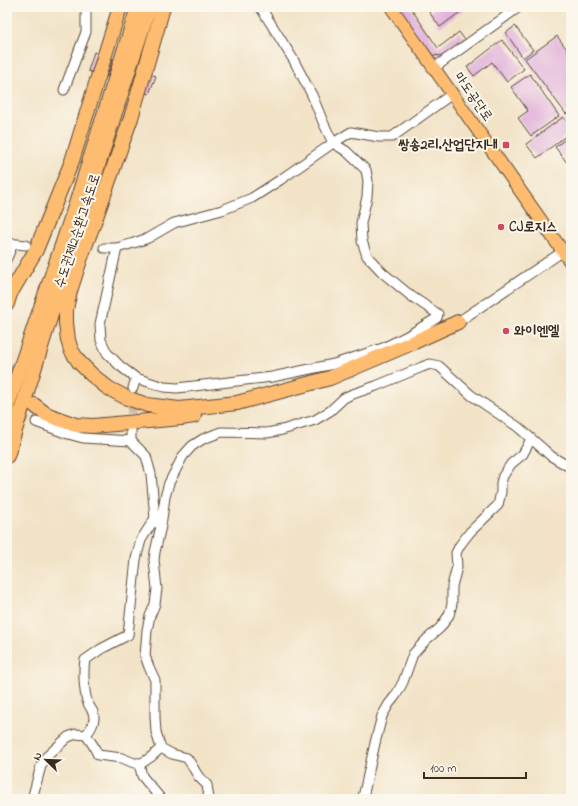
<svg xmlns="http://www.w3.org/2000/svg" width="578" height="806" font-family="'Indie Flower','Poor Story',sans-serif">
<rect width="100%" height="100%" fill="#fbf7ec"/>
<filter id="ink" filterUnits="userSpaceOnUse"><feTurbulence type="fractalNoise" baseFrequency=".025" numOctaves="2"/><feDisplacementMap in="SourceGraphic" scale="8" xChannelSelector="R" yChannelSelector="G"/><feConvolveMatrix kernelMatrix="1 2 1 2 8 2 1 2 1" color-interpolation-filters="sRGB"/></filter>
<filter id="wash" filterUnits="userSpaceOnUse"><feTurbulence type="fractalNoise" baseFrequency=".012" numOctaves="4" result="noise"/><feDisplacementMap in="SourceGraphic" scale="16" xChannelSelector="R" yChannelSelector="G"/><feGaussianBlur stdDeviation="0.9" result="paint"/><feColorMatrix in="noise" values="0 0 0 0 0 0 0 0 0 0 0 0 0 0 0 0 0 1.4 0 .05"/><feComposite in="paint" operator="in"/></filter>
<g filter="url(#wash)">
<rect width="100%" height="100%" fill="#f2e3c7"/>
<g id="blocks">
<g fill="#deaad8">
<polygon points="396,7 410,7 438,48 459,32 465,40 443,56 431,55"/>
<polygon points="436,7 467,7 440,27 429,12"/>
<polygon points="515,26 533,50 523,58 506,33"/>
<polygon points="557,36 571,55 571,111 566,114 525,59"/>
<polygon points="502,40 524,69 507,82 492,62 474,76 467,67"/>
<polygon points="94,52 113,59 107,77 88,71"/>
<polygon points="142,71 156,76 149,94 135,89"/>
<polygon points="530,74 559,116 531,136 518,118 528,111 511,87"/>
<polygon points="563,117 571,127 571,132 537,158 526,144"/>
<polygon points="571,135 571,168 555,147"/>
</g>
</g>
</g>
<g filter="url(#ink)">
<use href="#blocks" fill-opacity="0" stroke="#564637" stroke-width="1"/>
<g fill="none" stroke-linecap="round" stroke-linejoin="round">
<g stroke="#cdbea5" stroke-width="9" stroke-dasharray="9 4.5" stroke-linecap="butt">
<polyline points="7,412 36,422"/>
<polyline points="131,427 133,388"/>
</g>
<polyline stroke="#cdbea5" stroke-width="14" stroke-dasharray="14 7" stroke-linecap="butt" points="7,368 22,388"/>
<defs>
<g id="minor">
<polyline points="434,68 519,7"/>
<polyline points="64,90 86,32 86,7"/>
<polyline points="7,243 26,245"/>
<polyline points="104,248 117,248 137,242 148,238 174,223 222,210 252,198 280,180 333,143 351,132 379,137 392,137 452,94"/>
<polyline points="117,248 100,324 101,340 107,353 120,366 136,378 164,387 177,388 272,377 334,364 383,348 407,336 437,318 438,314 411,296 383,273 367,256 362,241 361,223 367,197 368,181 366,170 346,151 333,143 323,122 312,95 293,59 261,8 259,7"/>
<polyline points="7,258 13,244"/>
<polyline points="458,322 571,246"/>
<polyline points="133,388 136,378"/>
<polyline points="36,422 68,434 83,438 131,441"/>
<polyline points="131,430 131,441 146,456 151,474 155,518 157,523"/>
<path d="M 86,735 C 91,729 96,720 93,712 C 91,708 88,705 87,701 C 84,690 83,671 85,660 L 101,649 L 128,635 L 136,559 L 141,540 L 155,518"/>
<polyline points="139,763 142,776 161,799"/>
<polyline points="32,799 41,766 46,757 68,737 76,734 86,735 93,745 98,755 122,758 134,763 142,763 151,757 161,748"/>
<polyline points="209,799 207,785 198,776 191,764 187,758 172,754 161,748 156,732 155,717 155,680 149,667 145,656 147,630 150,616 155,604 157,589 154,560 155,552 161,526 165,497 169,483 183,456 192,446 203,439 221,432 267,433 282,430 315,420 330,411 344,398 350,395 376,386 422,367 430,364 439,366 471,395 518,427 551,456 571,468"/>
<polyline points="362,799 364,793 375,743 382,716 389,704 396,695 403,682 413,654 427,639 440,628 449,615 452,604 452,586 457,567 456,553 460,545 470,532 498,505 501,492 501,483 503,476 511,464 523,454 531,439"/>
</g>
<polyline id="major" points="391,7 571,263"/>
<g id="highway">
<polyline points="163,7 157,29 131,118 96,217 81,257 70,291 66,309 66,323 68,340 71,350 79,362 92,375 108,388 127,398 147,405 179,409 237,403 330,378 412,343 458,322"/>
<polyline points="7,304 10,294 36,250 72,161 103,61 120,7"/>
<polyline points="34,405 46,414 59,419 76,425 93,426 181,418 194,416"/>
<polyline points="7,407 75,207 138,7"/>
<polyline points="7,456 84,209 149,7"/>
</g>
</defs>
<use href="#minor" stroke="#564637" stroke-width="11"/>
<use href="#major" stroke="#564637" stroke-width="14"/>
<use href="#highway" stroke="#564637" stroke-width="16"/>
<use href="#minor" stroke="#fff" stroke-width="9"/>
<use href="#major" stroke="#febc70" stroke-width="12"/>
<use href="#highway" stroke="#febc70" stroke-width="14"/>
</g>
</g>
<g fill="#d1495b" stroke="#fbf7ec" stroke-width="1.5">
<rect x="502" y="141" width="8" height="8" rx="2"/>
<circle cx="501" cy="227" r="4"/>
<circle cx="506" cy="331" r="4"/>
</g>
<g text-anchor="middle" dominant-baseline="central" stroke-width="4" stroke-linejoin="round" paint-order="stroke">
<g font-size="14" fill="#3b2a1e" stroke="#fbf7ec">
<text transform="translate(473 97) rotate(55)">마도공단로</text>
<text transform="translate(78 231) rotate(-72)">수도권제2순환고속도로</text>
</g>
<g font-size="14" font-weight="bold" fill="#3b2a1e" stroke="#fbf7ec" text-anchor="start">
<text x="498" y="145" text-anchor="end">쌍송2리.산업단지내</text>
<text x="509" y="227">CJ로지스</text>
<text x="514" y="331">와이엔엘</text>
</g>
</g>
<rect width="578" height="806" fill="none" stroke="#fbf7ec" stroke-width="24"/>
<g transform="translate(46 760) rotate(293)" stroke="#fbf7ec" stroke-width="3" paint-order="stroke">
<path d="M0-3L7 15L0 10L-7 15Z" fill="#3b2a1e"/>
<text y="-6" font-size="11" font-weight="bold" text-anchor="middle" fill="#3b2a1e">N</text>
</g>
<path d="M424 772v6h102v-6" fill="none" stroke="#3b2a1e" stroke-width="2"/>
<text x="430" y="772" font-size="12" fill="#3b2a1e" stroke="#fbf7ec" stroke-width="3" paint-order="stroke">100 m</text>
</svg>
